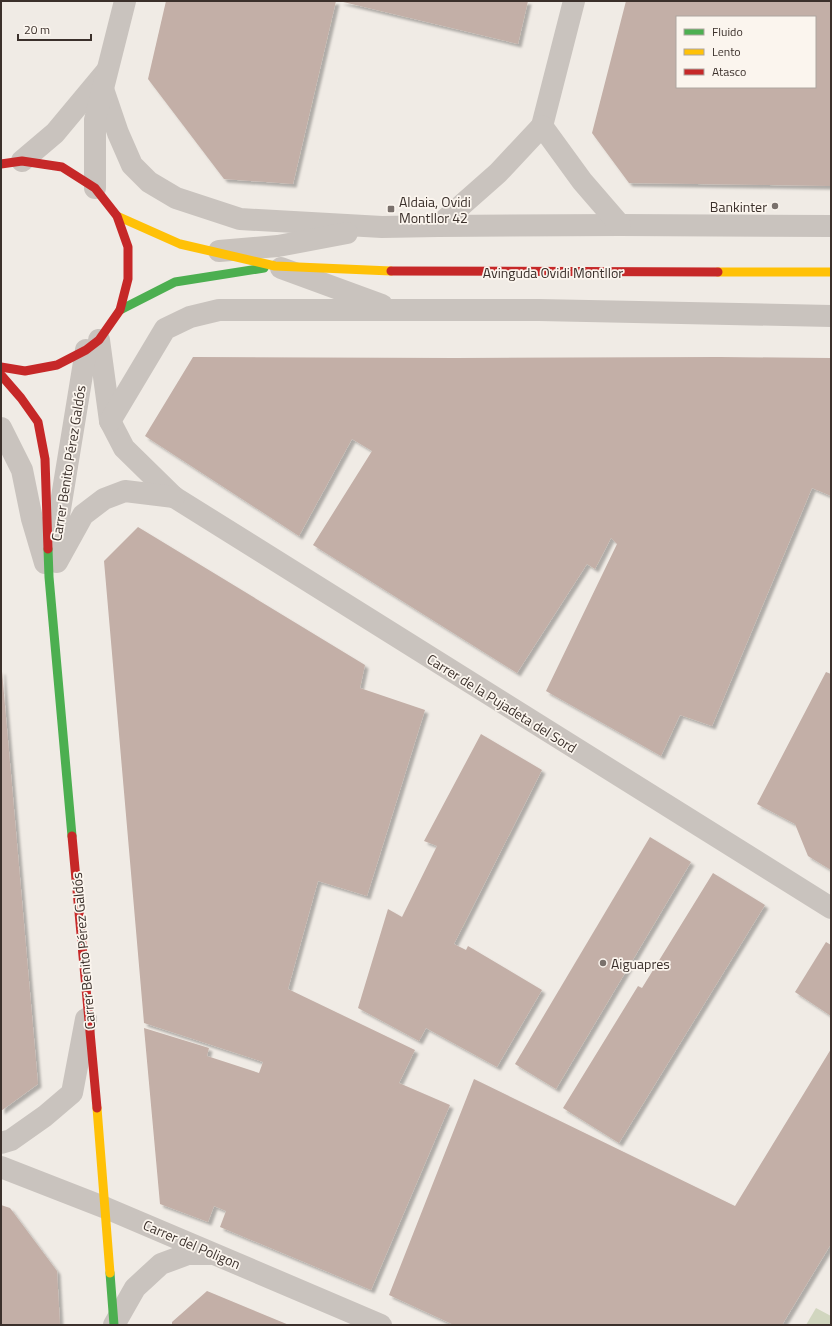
<svg xmlns="http://www.w3.org/2000/svg" width="832" height="1326" font-family="'Titillium Web',sans-serif">
<defs>
<filter id="shadow"><feDropShadow dx="3.5" dy="3.5" stdDeviation="1" flood-color="#0004"/></filter>
</defs>
<rect width="100%" height="100%" fill="#f0ebe5"/>
<polygon fill="#d1d6bf" points="816,1308 831,1316 831,1325 806,1325"/>
<g fill="#c3afa7" fill-rule="evenodd" filter="url(#shadow)">
<polygon points="166,1 336,1 293,184 224,179 148,79"/>
<polygon points="339,1 528,1 518,44"/>
<path d="M 626,1 L 831,1 L 831,186 L 629,183 L 592,133 ZM 677,17 L 815,17 L 815,87 L 677,87 Z"/>
<polygon points="193,357 455,358 719,357 831,358 831,496 812,488 712,726 680,715 661,756 546,691 617,544 611,538 595,569 587,564 517,673 313,545 372,451 352,439 299,536 145,436"/>
<polygon points="138,527 365,665 360,688 425,710 367,896 318,881 288,989 415,1050 399,1083 450,1105 371,1290 220,1227 226,1211 214,1206 208,1222 160,1204 144,1028 209,1048 207,1056 259,1073 263,1062 144,1023 104,561"/>
<polygon points="1,671 2,671 38,1084 1,1111"/>
<polygon points="826,672 831,674 831,870 808,856 795,824 757,804"/>
<polygon points="481,734 542,770 454,944 466,950 468,946 542,990 497,1067 426,1028 419,1041 358,1008 388,909 402,917 437,846 424,841"/>
<polygon points="650,837 691,862 556,1089 515,1064"/>
<polygon points="713,873 765,905 619,1143 563,1108 638,986 642,988"/>
<polygon points="826,942 831,945 831,1016 795,992"/>
<polygon points="831,1049 831,1244 782,1325 454,1325 389,1295 474,1079 735,1206"/>
<polygon points="1,1205 10,1208 57,1271 60,1325 1,1325"/>
<polygon points="207,1291 289,1325 172,1325 172,1322"/>
</g>
<g fill="none" stroke-linecap="round" stroke-linejoin="round">
<g stroke="#c9c3be" stroke-width="22">
<polyline points="103,89 118,133 132,165 149,182 176,198 240,219 382,227 438,226 620,225 831,226"/>
<polyline points="542,126 574,1"/>
<polyline points="22,161 55,133 105,73"/>
<polyline points="95,188 95,120 125,1"/>
<polyline points="438,226 498,173 542,126 582,181 620,225"/>
<polyline points="219,251 278,246 347,233"/>
<polyline points="281,268 382,305"/>
<polyline points="99,340 110,421 124,448 174,497 831,908"/>
<polyline points="110,421 165,329 190,317 219,310 539,310 831,316"/>
<polyline points="1,428 22,470 32,519 45,563"/>
<polyline points="53,552 86,350"/>
<polyline points="57,562 83,515 104,499 125,491 174,497"/>
<polyline points="1,1143 11,1140 45,1116 72,1093 86,1019"/>
<polyline points="1,1167 106,1208 381,1325"/>
<polyline points="114,1325 135,1288 161,1264 188,1254 210,1254"/>
</g>
<g stroke="#4caf50" stroke-width="9">
<polyline points="120,310 175,282 264,268"/>
<polyline points="48,549 49,577 72,836"/>
<polyline points="110,1273 114,1325"/>
</g>
<g stroke="#ffc107" stroke-width="9">
<polyline points="117,216 180,244 275,266 391,271"/>
<polyline points="718,272 831,272"/>
<polyline points="97,1108 110,1273"/>
</g>
<g stroke="#c62828" stroke-width="9">
<polyline points="1,164 22,161 62,167 95,188 117,216 128,247 128,279 120,310 99,340 86,350 57,365 25,371 1,367"/>
<polyline points="391,271 718,272"/>
<polyline points="1,375 21,398 38,422 45,459 48,549"/>
<polyline points="72,836 97,1108"/>
</g>
</g>
<g fill="#7a716c" stroke="#fbf5ee" stroke-width="1.5">
<circle cx="775" cy="206" r="4"/>
<rect x="387" y="205" width="8" height="8" rx="2"/>
<circle cx="603" cy="963" r="4"/>
</g>
<g text-anchor="middle" dominant-baseline="central" stroke-width="3.5" stroke-linejoin="round" paint-order="stroke">
<g font-size="14" fill="#3b302b" stroke="#fbf5ee" text-anchor="start">
<text x="399" y="201">Aldaia, Ovidi<tspan x="399" dy="16">Montllor 42</tspan></text>
<text x="767" y="206" text-anchor="end">Bankinter</text>
<text x="611" y="963">Aiguapres</text>
</g>
<g font-size="14" fill="#3b302b" stroke="#fbf5ee">
<text x="553" y="272">Avinguda Ovidi Montllor</text>
<text transform="translate(68 463) rotate(-81)">Carrer Benito Pérez Galdós</text>
<text transform="translate(502 703) rotate(32)">Carrer de la Pujadeta del Sord</text>
<text transform="translate(83 951) rotate(-95)">Carrer Benito Pérez Galdós</text>
<text transform="translate(192 1244) rotate(23)">Carrer del Poligon</text>
</g>
</g>
<rect width="832" height="1326" fill="none" stroke="#3b302b" stroke-width="4"/>
<rect x="676" y="16" width="140" height="72" fill="#fbf5ee" stroke="#aea6a0"/>
<rect x="684" y="29" width="20" height="6" fill="#4caf50" stroke="#aea6a0"/>
<text x="712" y="36" font-size="12" fill="#3b302b">Fluido</text>
<rect x="684" y="49" width="20" height="6" fill="#ffc107" stroke="#aea6a0"/>
<text x="712" y="56" font-size="12" fill="#3b302b">Lento</text>
<rect x="684" y="69" width="20" height="6" fill="#c62828" stroke="#aea6a0"/>
<text x="712" y="76" font-size="12" fill="#3b302b">Atasco</text>
<path d="M18 34v6h73v-6" fill="none" stroke="#3b302b" stroke-width="2"/>
<text x="24" y="34" font-size="12" fill="#3b302b" stroke="#fbf5ee" stroke-width="3" paint-order="stroke">20 m</text>
</svg>
